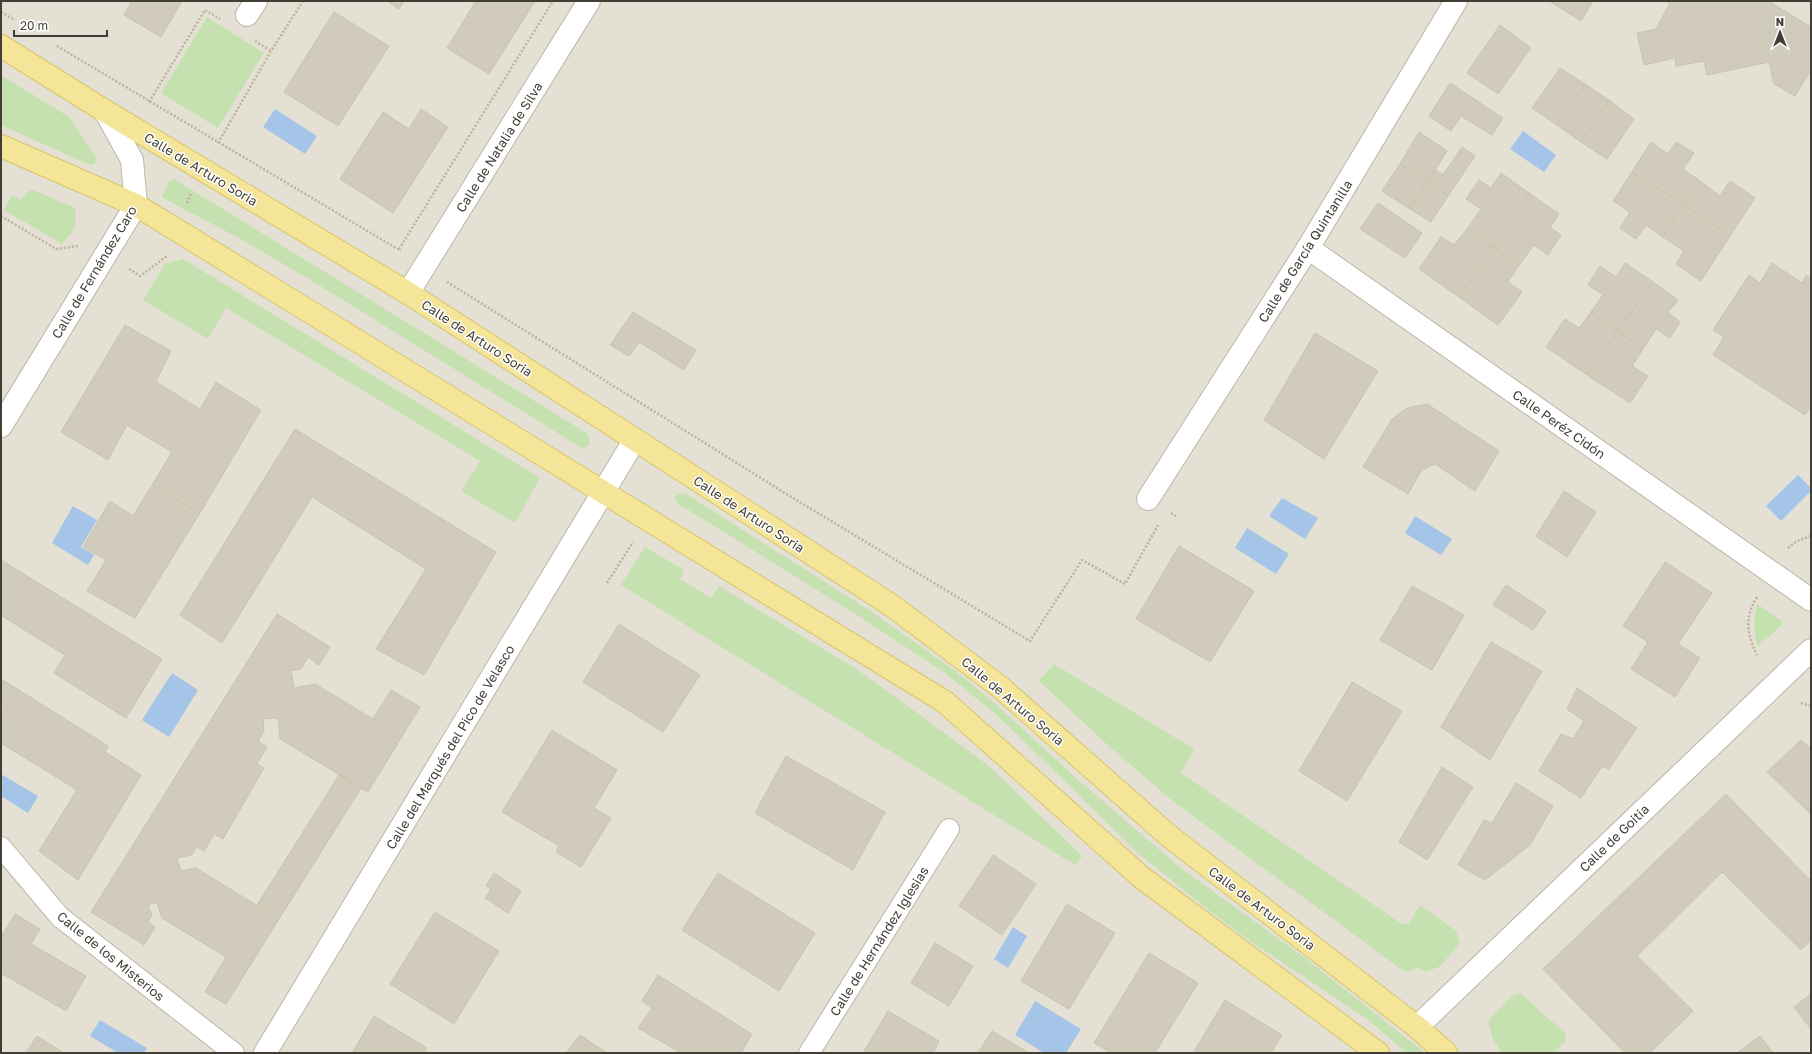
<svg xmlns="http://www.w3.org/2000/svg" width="1812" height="1054" font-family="'Golos Text',sans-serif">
<rect width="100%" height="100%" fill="#f0eee4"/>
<rect fill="#e4e0d3" x="1" y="1" width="1810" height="1052"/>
<g fill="#c5e1b0">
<polygon points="207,17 264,53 218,128 161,93"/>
<polygon points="1,75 69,117 96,157 95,164 90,165 1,125"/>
<polygon points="174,179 588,434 590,443 587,447 582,448 309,279 237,237 165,199 162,196 169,182"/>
<path d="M 31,189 L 75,208 C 77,227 75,230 62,244 L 4,210 L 12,195 L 20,200 Z"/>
<polygon points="183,259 540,478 515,523 461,491 480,461 226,308 208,339 143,300 165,264"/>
<polygon points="678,493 686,494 869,610 954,670 991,700 1075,777 1178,866 1305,958 1425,1053 1407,1053 1367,1019 1250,941 1211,912 1138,853 998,716 944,672 849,610 677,503 675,498"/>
<polygon points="645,547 684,570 680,579 711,598 719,586 858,670 935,726 989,766 1082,856 1075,865 621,585"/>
<path d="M 1757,604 L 1782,621 L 1781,626 L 1758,646 C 1753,631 1753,620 1757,604 Z"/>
<polygon points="1054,664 1194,749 1181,773 1402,924 1409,923 1420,905 1456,931 1460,944 1439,967 1425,972 1417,967 1408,972 1402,970 1174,802 1112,749 1039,681"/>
<polygon points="1521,993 1543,1014 1566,1033 1565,1042 1553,1053 1502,1053 1493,1039 1488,1021 1513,995"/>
</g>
<g fill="#a5c5e8">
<polygon points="275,109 317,136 305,154 263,127"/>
<polygon points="1523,131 1556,155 1544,172 1510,149"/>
<polygon points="1798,475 1811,488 1811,491 1781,521 1766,506"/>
<polygon points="1282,498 1318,518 1305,539 1269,516"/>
<polygon points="73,506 97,520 81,547 94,555 88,565 52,543"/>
<polygon points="1415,516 1452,539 1441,555 1405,533"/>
<polygon points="1247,528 1289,554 1276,574 1235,548"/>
<polygon points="172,673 198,690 169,737 142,720"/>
<polygon points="1,774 38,796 28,813 1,796"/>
<polygon points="1013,927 1027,936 1008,968 994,959"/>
<polygon points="1035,1001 1081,1029 1066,1053 1044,1053 1015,1035"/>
<polygon points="100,1020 147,1048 144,1053 118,1053 90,1036"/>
</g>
<g fill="#d1cbbb" stroke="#cbc3af">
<polygon points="132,1 182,1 161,37 124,15"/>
<polygon points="387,1 404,1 399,9"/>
<polygon points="476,1 535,1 489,74 447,48"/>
<polygon points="1549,1 1593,1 1581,21"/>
<polygon points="1665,1 1768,1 1811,27 1811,70 1795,96 1774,84 1769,62 1707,75 1704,61 1676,66 1675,58 1644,65 1637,33 1656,29 1670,3"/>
<polygon points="334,12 389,46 338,126 284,92"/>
<polygon points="1500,25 1531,48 1498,94 1467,73"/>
<polygon points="1560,68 1585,84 1557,125 1532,108"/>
<polygon points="1450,83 1503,118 1492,135 1461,116 1451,131 1429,116"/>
<polygon points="1585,84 1609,100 1581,142 1557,125"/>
<polygon points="1609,100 1634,119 1607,159 1581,142"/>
<polygon points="421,109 448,127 393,213 340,179 383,112 409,129"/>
<polygon points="1419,132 1447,151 1428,181 1400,164"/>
<polygon points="1651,142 1668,154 1676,142 1694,153 1683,169 1701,182 1684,205 1632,172"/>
<polygon points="1462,147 1475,156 1448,196 1428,181 1435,170 1443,175"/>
<polygon points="1400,164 1428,181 1410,209 1382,191"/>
<polygon points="1632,172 1684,205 1663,237 1646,225 1636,239 1620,228 1630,212 1613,201"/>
<polygon points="1501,173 1529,193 1493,247 1467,229 1481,209 1466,199 1479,180 1491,188"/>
<polygon points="1428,181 1448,196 1431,222 1410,209"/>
<polygon points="1730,181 1755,198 1730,236 1684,205 1701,182 1720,196"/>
<polygon points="1529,193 1559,214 1550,227 1561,235 1548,255 1534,245 1519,265 1493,247"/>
<polygon points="1378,203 1422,233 1405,258 1360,229"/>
<polygon points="1684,205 1730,236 1701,281 1676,264 1684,251 1663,237"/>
<polygon points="1467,229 1493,247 1459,297 1419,269 1441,237 1454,245"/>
<polygon points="1493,247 1519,265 1508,282 1522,292 1498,325 1459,297"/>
<polygon points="1625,263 1653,282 1618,331 1591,312 1603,295 1588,285 1600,266 1616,277"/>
<polygon points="1772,263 1802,283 1806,275 1811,279 1811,405 1805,415 1713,355 1724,337 1713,330 1749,275 1760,283"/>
<polygon points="1653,282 1678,300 1668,312 1680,322 1670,338 1656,329 1643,349 1618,331"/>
<polygon points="633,312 696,350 684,370 639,342 629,356 610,345"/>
<polygon points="1591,312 1618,331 1587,375 1546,347 1565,319 1579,328"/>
<polygon points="125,325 171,351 156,382 200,409 216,382 261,410 200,513 152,485 172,452 127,425 108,460 61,432"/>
<polygon points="1618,331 1643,349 1632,366 1648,376 1630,403 1587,375"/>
<polygon points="1315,333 1378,371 1324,459 1264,420"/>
<polygon points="1427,404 1499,451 1475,491 1435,464 1421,471 1408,494 1363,467 1392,419 1407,408"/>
<polygon points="295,429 496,552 424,675 376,649 426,569 312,497 222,643 180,615"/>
<polygon points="152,485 200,513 135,618 87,591 106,560 83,547 110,501 133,516"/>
<polygon points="1564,491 1596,512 1567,557 1536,536"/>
<polygon points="1179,546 1254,591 1210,662 1136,619"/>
<polygon points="1,560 162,659 126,718 54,673 65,655 2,616 1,618"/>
<polygon points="1665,562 1712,593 1678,644 1700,658 1675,697 1631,669 1648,642 1623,626"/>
<polygon points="1506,585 1546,611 1533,630 1493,605"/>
<polygon points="1412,586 1464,615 1432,670 1380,640"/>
<polygon points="277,614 330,647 319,665 308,657 301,669 291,671 294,688 315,684 373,719 391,690 420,707 368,792 280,739 278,718 263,719 264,731 258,741 267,747 257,764 264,768 223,839 214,834 204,851 196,847 192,855 177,858 181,871 196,868 279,919 226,1004 205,992 226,957 162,918 157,902 148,905 152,915 148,922 155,927 144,945 91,912"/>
<polygon points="619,624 700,675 663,732 583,682"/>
<polygon points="1491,642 1542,671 1490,760 1441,727"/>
<polygon points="1,679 19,690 1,719"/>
<polygon points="1352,682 1402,711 1347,801 1299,771"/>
<polygon points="1577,688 1637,728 1609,769 1602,766 1581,798 1539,771 1561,734 1573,739 1584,721 1567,709"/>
<polygon points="19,690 108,746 105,752 141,775 78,880 39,851 77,790 1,743 1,719"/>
<polygon points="552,730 617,770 594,808 611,818 581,867 556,852 559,846 502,812"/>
<polygon points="1801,740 1811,749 1811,814 1767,772"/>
<polygon points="786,756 885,812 853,870 755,813"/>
<polygon points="1442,767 1473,787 1427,860 1399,842"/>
<polygon points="339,775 361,788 279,919 257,905"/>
<polygon points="1516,783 1553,806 1530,845 1485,880 1458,865 1484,820 1492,823"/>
<polygon points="1726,794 1811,881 1811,940 1801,950 1722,872 1637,956 1693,1011 1650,1053 1625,1053 1543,969"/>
<polygon points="993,855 1036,884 1002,935 959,906"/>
<polygon points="494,873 521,891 508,913 485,898 491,889 486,886"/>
<polygon points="718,873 815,933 779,991 682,930"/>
<polygon points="1067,904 1115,933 1069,1009 1021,981"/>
<polygon points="435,912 499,951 454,1024 390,984"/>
<polygon points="15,914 40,929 31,944 86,976 66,1011 1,973 1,937"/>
<polygon points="935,943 973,966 949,1006 911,983"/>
<polygon points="1149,953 1198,983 1155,1053 1111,1053 1094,1043"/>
<polygon points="658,975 752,1034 741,1053 681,1053 638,1028 652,1008 642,1001"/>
<polygon points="1811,994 1811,1029 1794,1007"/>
<polygon points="1225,1000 1282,1035 1271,1053 1193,1053"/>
<polygon points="888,1011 939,1041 933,1053 863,1053"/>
<polygon points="374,1016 427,1048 424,1053 352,1053"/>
<polygon points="992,1031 1029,1053 978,1053"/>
<polygon points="580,1035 607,1053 566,1053"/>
<polygon points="37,1036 64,1053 26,1053"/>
<polygon points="1760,1036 1773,1053 1737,1053"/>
</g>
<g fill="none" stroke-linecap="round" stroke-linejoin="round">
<defs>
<g id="pedestrian">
<polyline points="1,847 60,917 234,1053"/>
<polyline points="809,1053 949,829"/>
</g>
<g id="minor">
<polyline points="247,15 256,1"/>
<polyline points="1308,248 1811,600"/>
<polyline points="408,293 589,1"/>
<polyline points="1,426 136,205 132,160 105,111"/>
<polyline points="1148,499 1308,248 1456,1"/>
<polyline points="1417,1027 1811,650"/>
<polyline points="265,1053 634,441"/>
</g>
<g id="primary">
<polyline points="1,46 105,111 408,293 891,605 1000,687 1169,836 1417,1027 1446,1053"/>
<polyline points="1,146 136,205 945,702 1141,877 1378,1053"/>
</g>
</defs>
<use href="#pedestrian" stroke="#bbb6a8" stroke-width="22"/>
<use href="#minor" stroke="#bbb6a8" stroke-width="24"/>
<use href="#primary" stroke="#d7c46b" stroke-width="24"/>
<g stroke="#bbb39a" stroke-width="2.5" stroke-dasharray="2 2" stroke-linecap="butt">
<polyline points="1,12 15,20"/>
<polyline points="255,41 271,51"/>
<polyline points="57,46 401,251"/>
<polyline points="149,102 205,10 220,19"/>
<polyline points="218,143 271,51 303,1"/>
<polyline points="187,203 191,193"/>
<polyline points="1,216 56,249 78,246"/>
<polyline points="399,249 553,1"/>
<polyline points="129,269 140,276 167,256"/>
<polyline points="447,282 788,495 1030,641 1082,560 1125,584 1158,525"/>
<polyline points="1171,513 1176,516"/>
<polyline points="1788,548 1797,541 1811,536"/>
<polyline points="607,583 633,542"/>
<path d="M 1757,597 C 1744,618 1747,634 1757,655"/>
<polyline points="1801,703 1811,706"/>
</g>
<use href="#pedestrian" stroke="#fff" stroke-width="20"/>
<use href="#minor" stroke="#fff" stroke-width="22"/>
<use href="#primary" stroke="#f4e599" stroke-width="22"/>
</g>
<g text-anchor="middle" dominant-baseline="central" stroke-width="3" stroke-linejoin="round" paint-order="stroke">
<g font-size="13" fill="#423e35" stroke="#fff">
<text transform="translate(499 147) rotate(-58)">Calle de Natalia de Silva</text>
<text transform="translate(201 169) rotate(31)">Calle de Arturo Soria</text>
<text transform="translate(1305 251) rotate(-58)">Calle de García Quintanilla</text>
<text transform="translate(94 272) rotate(-59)">Calle de Fernández Caro</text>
<text transform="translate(477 338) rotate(33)">Calle de Arturo Soria</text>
<text transform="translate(1559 424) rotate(35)">Calle Peréz Cidón</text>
<text transform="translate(749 514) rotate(33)">Calle de Arturo Soria</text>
<text transform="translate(1013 701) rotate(40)">Calle de Arturo Soria</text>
<text transform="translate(450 747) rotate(-59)">Calle del Marqués del Pico de Velasco</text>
<text transform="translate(1614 838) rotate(-44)">Calle de Goitia</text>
<text transform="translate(1262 908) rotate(37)">Calle de Arturo Soria</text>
<text transform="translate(879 941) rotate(-58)">Calle de Hernández Iglesias</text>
<text transform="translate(111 956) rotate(39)">Calle de los Misterios</text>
</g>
</g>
<rect width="1812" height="1054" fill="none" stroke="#423e35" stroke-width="4"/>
<g transform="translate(1780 32)" stroke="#ffffff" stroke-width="3" paint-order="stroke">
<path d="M0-3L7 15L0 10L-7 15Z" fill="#423e35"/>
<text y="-6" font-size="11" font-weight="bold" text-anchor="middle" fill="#423e35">N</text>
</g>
<path d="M14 30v6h93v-6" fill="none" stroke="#423e35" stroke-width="2"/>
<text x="20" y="30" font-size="12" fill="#423e35" stroke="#ffffff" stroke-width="3" paint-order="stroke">20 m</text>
</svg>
